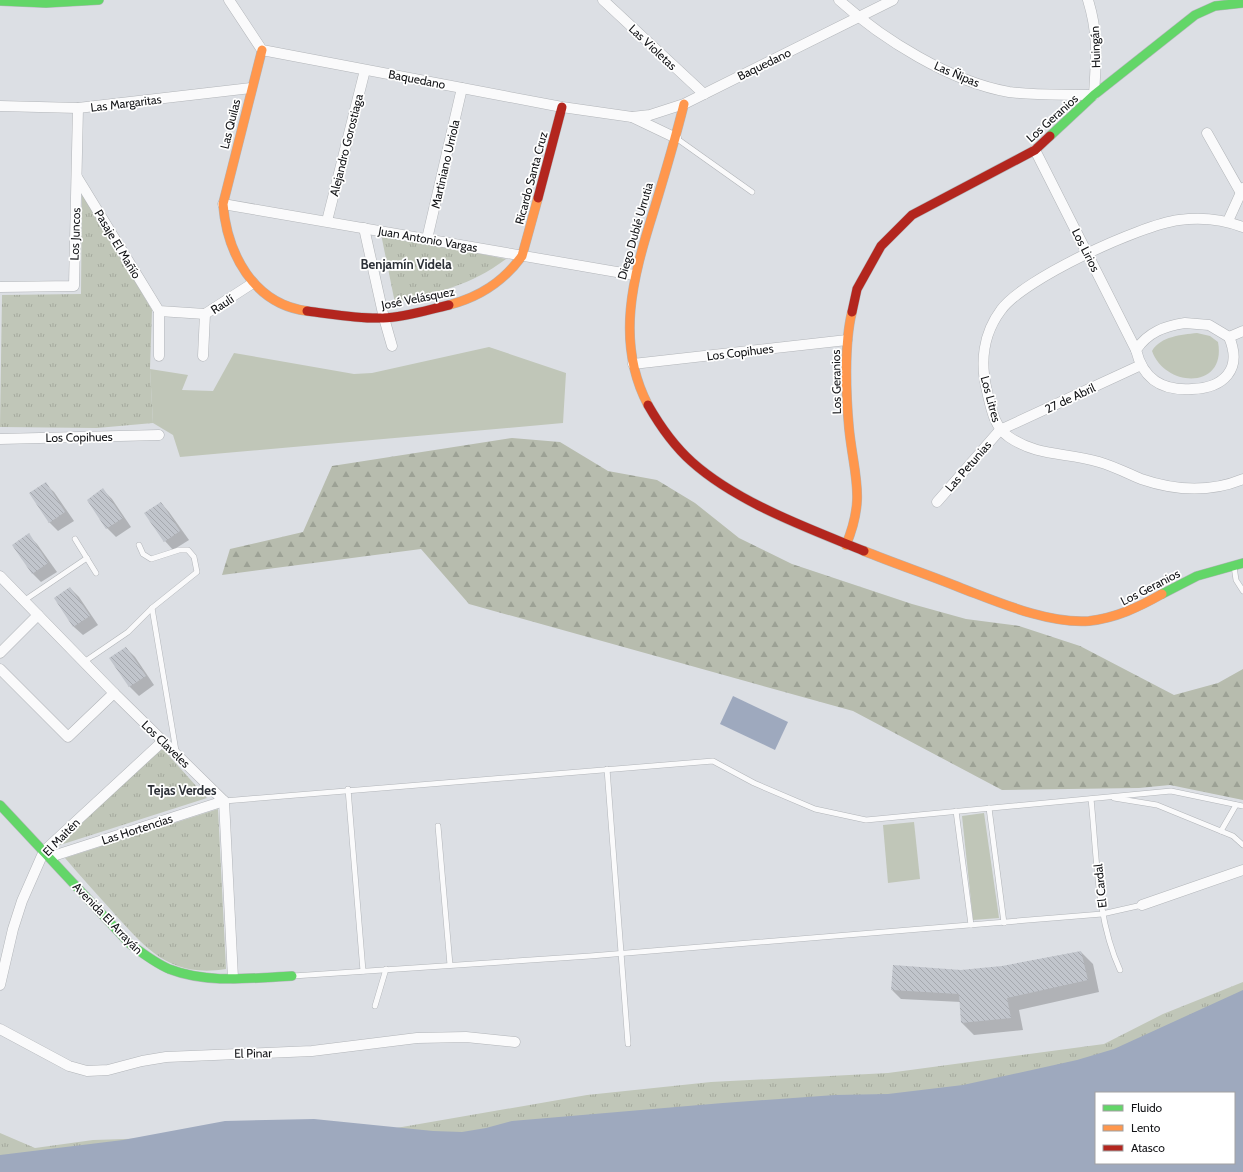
<svg xmlns="http://www.w3.org/2000/svg" width="1243" height="1172" font-family="Cabin,sans-serif">
<defs>
<pattern id="forest-firs" width="22" height="20" patternUnits="userSpaceOnUse"><rect width="22" height="20" fill="#b7bcae"/><path d="M5 1l3.5 6h-7zM16 11l3.5 6h-7z" fill="#9ca195"/></pattern>
<pattern id="park-tufts" width="24" height="20" patternUnits="userSpaceOnUse"><rect width="24" height="20" fill="#c0c6b8"/><path d="M3 7l-1-3M5 7V3M7 7l1-3M15 17l-1-3M17 17v-4M19 17l1-3" fill="none" stroke="#a4a99d"/></pattern>
<pattern id="building-back-hatch" width="6" height="6" patternUnits="userSpaceOnUse"><rect width="6" height="6" fill="#c1c5cc"/><path d="M-1 5l2 2M0 0l6 6M5-1l2 2" fill="none" stroke="#a5a8ae"/></pattern>
</defs>
<rect width="100%" height="100%" fill="#dcdfe4"/>
<g fill="#c0c6b8">
<path d="M 1197,333 L 1210,336 L 1218,342 C 1227,390 1165,388 1152,351 C 1161,336 1181,335 1197,333 Z"/>
<polygon points="489,347 566,373 563,423 180,457 173,435 153,423 150,369 188,375 182,390 213,391 234,353 354,374 372,373"/>
<polygon points="984,813 999,918 973,920 962,816"/>
<polygon points="914,822 920,879 888,883 883,825"/>
</g>
<polygon fill="url(#forest-firs)" points="512,438 560,442 608,471 657,480 695,503 739,538 792,564 912,604 966,619 1019,626 1080,646 1174,695 1218,683 1243,669 1243,800 1170,785 1139,788 1002,790 853,711 469,604 421,549 222,575 230,549 303,532 332,466"/>
<g fill="url(#park-tufts)" fill-rule="evenodd">
<polygon points="82,193 152,310 150,369 153,423 97,428 0,427 2,295 81,294"/>
<path d="M 381,234 L 506,259 C 470,286 438,292 395,303 Z"/>
<polygon points="162,748 207,798 57,846"/>
<path d="M 218,809 L 226,969 C 170,978 146,949 112,911 C 96,893 80,876 65,858 Z"/>
<path d="M 1243,982 L 1243,1172 L 0,1172 L 0,1133 L 35,1148 L 93,1140 L 379,1131 L 587,1095 L 711,1082 L 888,1073 L 1104,1044 L 1163,1014 ZM 1096,1093 L 1234,1093 L 1234,1163 L 1096,1163 Z"/>
</g>
<g fill="#9ea9be" fill-rule="evenodd">
<polygon points="733,696 788,722 775,750 720,724"/>
<path d="M 1243,990 L 1243,1172 L 0,1172 L 0,1155 L 123,1140 L 225,1121 L 314,1119 L 433,1131 L 462,1132 L 486,1128 L 512,1121 L 723,1103 L 835,1095 L 888,1094 L 963,1085 L 1077,1060 L 1114,1049 ZM 1096,1093 L 1234,1093 L 1234,1163 L 1096,1163 Z"/>
</g>
<g fill="#0003">
<polygon points="45,484 54,492 74,521 58,531 49,522"/>
<polygon points="103,490 112,499 131,527 116,537 107,528 88,500"/>
<polygon points="161,503 169,512 189,540 173,550 165,541"/>
<polygon points="28,535 37,544 57,572 41,582 32,573"/>
<polygon points="70,588 79,597 98,625 83,635 74,627 55,598"/>
<polygon points="126,648 135,657 154,685 139,696 130,687 111,658"/>
<polygon points="1081,952 1093,964 1099,992 1019,1010 1023,1030 974,1035 962,1023 961,1002 901,999 892,990 960,971 1002,967"/>
</g>
<g fill="url(#building-back-hatch)">
<polygon points="46,482 65,512 49,523 29,493"/>
<polygon points="103,488 123,518 106,529 87,500"/>
<polygon points="161,502 180,531 164,542 144,513"/>
<polygon points="29,533 48,563 32,574 12,545"/>
<polygon points="70,587 90,616 73,627 54,598"/>
<polygon points="126,647 146,676 129,687 109,658"/>
<polygon points="1081,951 1088,980 1007,998 1011,1018 961,1023 959,994 891,990 893,965 961,970 981,968 1002,966"/>
</g>
<g fill="none" stroke-linecap="round" stroke-linejoin="round">
<defs>
<g id="lane">
<polyline points="676,138 752,192"/>
<polyline points="75,539 96,573"/>
<polyline points="1234,566 1236,580 1243,591"/>
<polyline points="25,600 87,558"/>
<polyline points="152,608 176,751"/>
<polyline points="84,662 128,632 152,608 197,572 194,557 188,550 179,550 151,559 143,554 139,545"/>
<polyline points="607,769 628,1044"/>
<polyline points="348,789 363,971"/>
<polyline points="1114,798 1157,805 1233,836 1243,845"/>
<path d="M 1091,799 C 1097,855 1096,918 1120,970"/>
<polyline points="224,801 713,761 754,783 815,809 866,820 1171,791 1243,806"/>
<polyline points="989,808 1004,923"/>
<polyline points="956,811 971,925"/>
<polyline points="438,826 450,965"/>
<polyline points="1221,831 1236,805"/>
<polyline points="293,976 590,956 1102,914 1142,905"/>
<polyline points="375,1006 386,969"/>
</g>
<g id="street">
<polyline points="229,0 262,50 562,107 632,117 676,138"/>
<polyline points="603,0 704,94"/>
<path d="M 839,0 C 882,39 951,82 1009,92 C 1037,96 1066,94 1094,95 C 1096,59 1099,36 1088,0"/>
<polyline points="0,106 78,108 251,88"/>
<polyline points="632,117 650,115 684,104 893,0"/>
<polyline points="1207,133 1241,193"/>
<polyline points="1035,150 1136,350"/>
<polyline points="77,177 159,311 205,314"/>
<polyline points="223,204 634,275"/>
<polyline points="327,221 365,70"/>
<polyline points="1228,221 1243,188"/>
<path d="M 1243,227 C 1222,219 1201,217 1179,220 C 1140,225 1023,279 1001,310 C 983,334 980,363 987,391 C 991,408 994,427 1009,437 C 1038,457 1066,452 1099,462 C 1113,466 1127,473 1141,479 C 1176,491 1209,493 1243,479"/>
<polyline points="364,228 384,318 392,346"/>
<polyline points="427,239 462,88"/>
<polyline points="0,287 74,286 78,108"/>
<polyline points="205,314 253,283"/>
<path d="M 1185,323 L 1209,325 L 1229,337 C 1243,370 1223,388 1192,389 C 1162,391 1143,379 1136,350 C 1148,332 1165,326 1185,323 Z"/>
<polyline points="1229,337 1243,331"/>
<polyline points="159,356 159,311"/>
<polyline points="203,356 205,314"/>
<polyline points="633,364 847,340"/>
<polyline points="0,439 159,435"/>
<polyline points="937,502 1000,430 1141,365"/>
<polyline points="0,576 114,693 224,801 233,978"/>
<polyline points="0,653 38,615"/>
<polyline points="0,669 68,737 114,693"/>
<polyline points="50,857 224,801"/>
<polyline points="1142,905 1243,870"/>
<polyline points="0,985 13,929 22,901 44,851 163,741"/>
<polyline points="0,1029 69,1066 87,1071 108,1070 142,1061 166,1057 312,1051 417,1038 466,1037 515,1042"/>
</g>
<g id="fast">
<polyline points="0,1 46,3 99,0"/>
<polyline points="1050,136 1094,95 1195,15 1215,6 1243,3"/>
<polyline points="1162,594 1197,576 1243,563"/>
<path d="M 0,805 L 130,944 C 142,953 155,963 169,969 C 208,984 251,978 292,976"/>
</g>
<g id="slow">
<path d="M 262,50 L 223,204 C 227,253 253,304 307,311"/>
<path d="M 449,305 C 480,297 503,282 522,256 L 538,198"/>
<path d="M 648,405 C 615,342 633,277 653,213 C 664,177 675,140 684,104"/>
<path d="M 846,545 C 866,497 854,477 849,428 C 846,395 844,344 852,312"/>
<path d="M 864,551 C 896,564 929,575 961,588 C 998,602 1048,624 1089,621 C 1116,618 1139,607 1162,594"/>
</g>
<g id="jam">
<polyline points="538,198 562,107"/>
<path d="M 307,311 C 332,314 357,319 383,318 C 406,317 427,310 449,305"/>
<polyline points="852,312 857,289 881,246 912,215 1035,150 1050,136"/>
<path d="M 648,405 C 660,426 674,446 692,462 C 738,503 808,528 864,551"/>
</g>
</defs>
<use href="#lane" stroke="#b2b5b9" stroke-width="6"/>
<use href="#street" stroke="#b2b5b9" stroke-width="11"/>
<use href="#fast" stroke="#b2b5b9" stroke-width="10"/>
<use href="#slow" stroke="#b2b5b9" stroke-width="10"/>
<use href="#jam" stroke="#b2b5b9" stroke-width="10"/>
<use href="#lane" stroke="#fafafb" stroke-width="5"/>
<use href="#street" stroke="#fafafb" stroke-width="10"/>
<use href="#fast" stroke="#63d668" stroke-width="9"/>
<use href="#slow" stroke="#ff974d" stroke-width="9"/>
<use href="#jam" stroke="#b3261e" stroke-width="9"/>
</g>
<g text-anchor="middle" dominant-baseline="central" stroke-width="3.5" stroke-linejoin="round" paint-order="stroke">
<g font-size="12" fill="#131417" stroke="#fff">
<text transform="translate(653 47) rotate(43)">Las Violetas</text>
<text transform="translate(1095 47) rotate(-92)">Huingán</text>
<text transform="translate(764 64) rotate(-26)">Baquedano</text>
<text transform="translate(957 74) rotate(23)">Las Ñipas</text>
<text transform="translate(417 79) rotate(11)">Baquedano</text>
<text transform="translate(126 103) rotate(-7)">Las Margaritas</text>
<text transform="translate(1052 118) rotate(-42)">Los Geranios</text>
<text transform="translate(230 124) rotate(-76)">Las Quilas</text>
<text transform="translate(346 145) rotate(-76)">Alejandro Gorostiaga</text>
<text transform="translate(445 164) rotate(-77)">Martiniano Urriola</text>
<text transform="translate(531 178) rotate(-75)">Ricardo Santa Cruz</text>
<text transform="translate(635 231) rotate(-74)">Diego Dublé Urrutia</text>
<text transform="translate(75 234) rotate(-88)">Los Juncos</text>
<text transform="translate(428 239) rotate(10)">Juan Antonio Vargas</text>
<text transform="translate(118 244) rotate(59)">Pasaje El Mañío</text>
<text transform="translate(1086 250) rotate(63)">Los Lirios</text>
<text transform="translate(418 298) rotate(-11)">José Velásquez</text>
<text transform="translate(222 304) rotate(-33)">Raulí</text>
<text transform="translate(740 352) rotate(-7)">Los Copihues</text>
<text transform="translate(836 382) rotate(-91)">Los Geranios</text>
<text transform="translate(1070 398) rotate(-25)">27 de Abril</text>
<text transform="translate(991 399) rotate(75)">Los Litres</text>
<text transform="translate(79 437) rotate(-1)">Los Copihues</text>
<text transform="translate(968 466) rotate(-49)">Las Petunias</text>
<text transform="translate(1150 587) rotate(-27)">Los Geranios</text>
<text transform="translate(166 744) rotate(44)">Los Claveles</text>
<text transform="translate(137 829) rotate(-18)">Las Hortencias</text>
<text transform="translate(61 837) rotate(-46)">El Maitén</text>
<text transform="translate(1100 886) rotate(-96)">El Cardal</text>
<text transform="translate(108 918) rotate(46)">Avenida El Arrayán</text>
<text transform="translate(253 1053) rotate(-1)">El Pinar</text>
</g>
<g font-size="13" font-weight="bold" fill="#2c3037" stroke="#fff">
<text x="406" y="264">Benjamín Videla</text>
<text x="182" y="790">Tejas Verdes</text>
</g>
</g>
<rect x="1095" y="1092" width="140" height="72" fill="#ffffff" stroke="#a1a1a2"/>
<rect x="1103" y="1105" width="20" height="6" fill="#63d668" stroke="#a1a1a2"/>
<text x="1131" y="1112" font-size="12" fill="#131417">Fluido</text>
<rect x="1103" y="1125" width="20" height="6" fill="#ff974d" stroke="#a1a1a2"/>
<text x="1131" y="1132" font-size="12" fill="#131417">Lento</text>
<rect x="1103" y="1145" width="20" height="6" fill="#b3261e" stroke="#a1a1a2"/>
<text x="1131" y="1152" font-size="12" fill="#131417">Atasco</text>
</svg>
